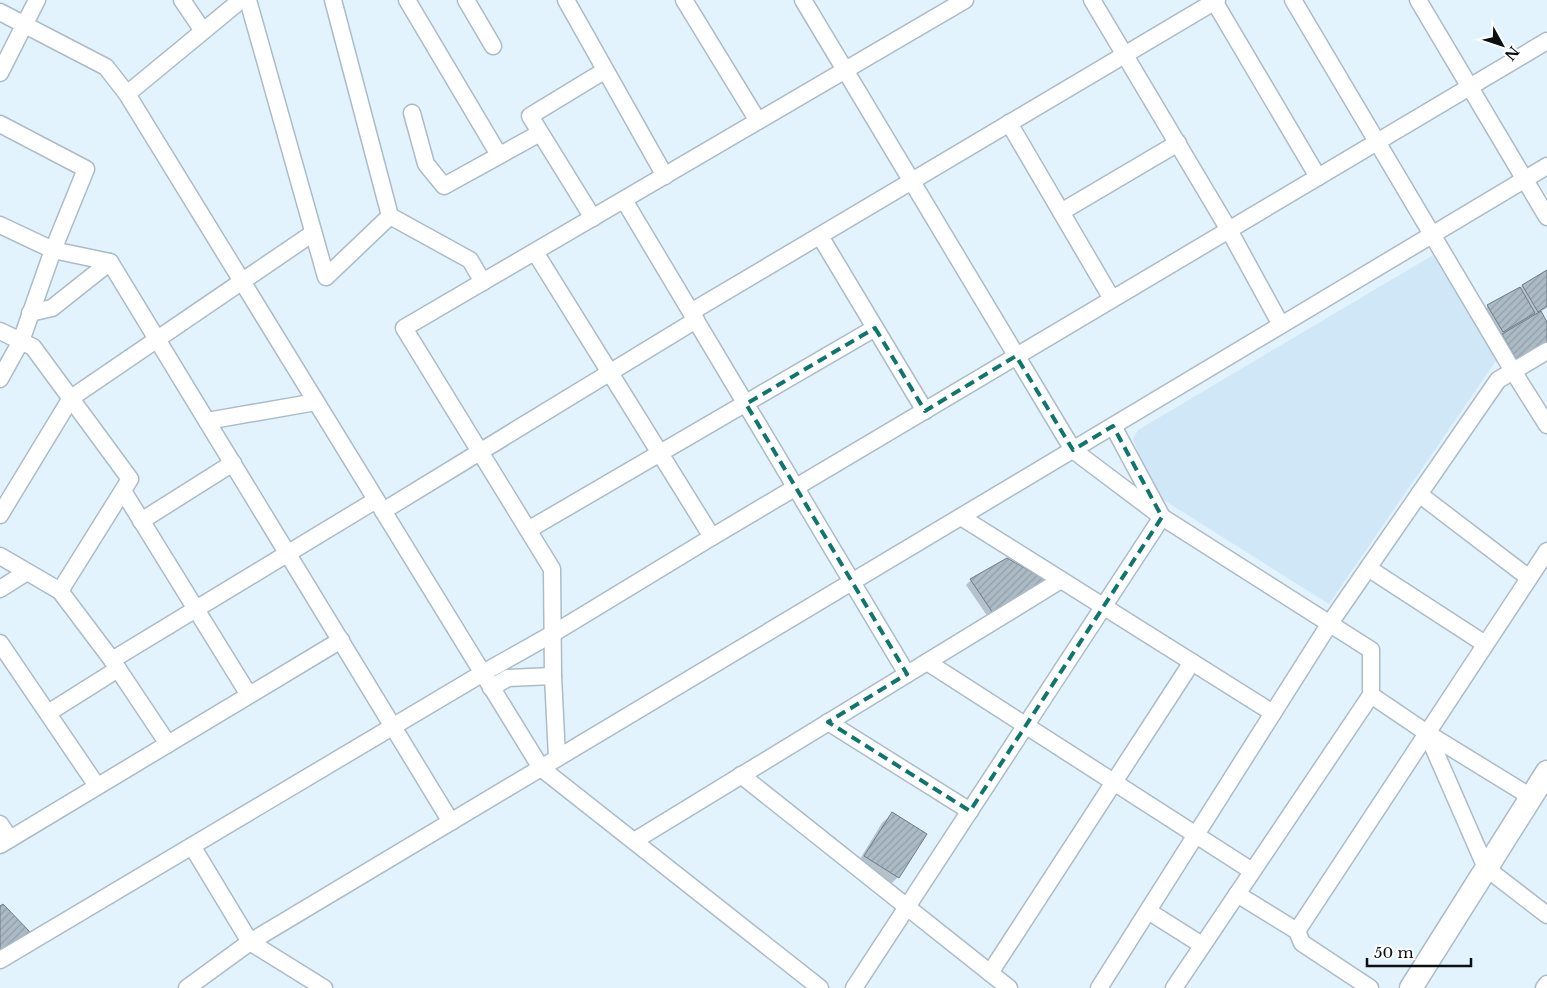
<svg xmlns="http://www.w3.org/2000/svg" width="1547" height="988" font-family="'Libre Baskerville',serif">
<defs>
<pattern id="building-hatch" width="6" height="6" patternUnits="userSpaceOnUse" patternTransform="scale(1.25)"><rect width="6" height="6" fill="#abbac5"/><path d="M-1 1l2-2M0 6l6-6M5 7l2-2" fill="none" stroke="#929fa8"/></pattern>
</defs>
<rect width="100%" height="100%" fill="#e3f3fe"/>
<polygon fill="#d0e7f7" points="1433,255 1498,358 1329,604 1154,494 1133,439 1138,430"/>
<g fill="#0003">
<polygon points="1547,271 1547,308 1540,312 1547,324 1547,345 1510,367 1496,342 1503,335 1495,339 1481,314 1488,306"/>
<polygon points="1007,559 1045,582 988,617 966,585 971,580"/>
<polygon points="893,813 898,877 888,887 855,867 882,823"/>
</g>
<g fill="url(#building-hatch)" stroke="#6e7c87">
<polygon points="1547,270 1547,306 1538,312 1522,285"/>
<polygon points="1520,287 1535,313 1503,332 1487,305"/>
<polygon points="1541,311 1547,322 1547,343 1517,360 1502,334"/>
<polygon points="1007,558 1047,581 993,613 970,579"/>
<polygon points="892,812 927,834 899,878 864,856"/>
<polygon points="3,904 31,933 0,952 0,906"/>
</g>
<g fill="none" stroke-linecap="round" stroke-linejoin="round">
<defs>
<g id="street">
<polyline points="182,0 203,31"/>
<polyline points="248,0 326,277 390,216"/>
<polyline points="333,0 390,216 470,260 483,282"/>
<polyline points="407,0 499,155"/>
<polyline points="466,0 493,46"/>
<polyline points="566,0 665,176"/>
<polyline points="684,0 758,121"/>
<polyline points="803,0 1073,450 1162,517 1371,650 1371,695 1174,988"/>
<polyline points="1092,0 1229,230 1281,325"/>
<polyline points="1293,0 1513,371 1547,425"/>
<polyline points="1418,0 1547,217"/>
<polyline points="1214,1 1318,177"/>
<polyline points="0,12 106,67 127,94 541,768 820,988"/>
<polyline points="0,73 37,0"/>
<polyline points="127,94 241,0"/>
<polyline points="412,113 426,164 444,186 540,133"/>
<polyline points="1009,123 1112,299"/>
<polyline points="0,124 86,169 53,250 21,341 0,379"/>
<polyline points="624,200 907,674"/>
<polyline points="1061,212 1178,143"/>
<polyline points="593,218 530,116 604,71"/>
<polyline points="0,225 53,250 110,262 451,822"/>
<polyline points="820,236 925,411"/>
<polyline points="535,252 712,537"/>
<polyline points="691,312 1217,0"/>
<polyline points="30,313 52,308 110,262"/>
<polyline points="0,331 33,347 130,479 60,591"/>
<polyline points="207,421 316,402"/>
<polyline points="123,491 249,695"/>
<polyline points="1419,494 1529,578"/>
<polyline points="383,511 696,320"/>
<polyline points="0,515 71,398 313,233"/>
<polyline points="961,517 1273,713"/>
<polyline points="141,521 233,463"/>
<polyline points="528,530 875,328"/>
<polyline points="0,556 60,591 112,660 168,744"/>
<polyline points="1368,568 1485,644"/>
<polyline points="0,589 27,572"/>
<polyline points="0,643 97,786"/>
<polyline points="112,660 376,500"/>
<polyline points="927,662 1252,871"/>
<polyline points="491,688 508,678 553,676"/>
<polyline points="1371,695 1427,733 1531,797"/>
<polyline points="48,713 118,669"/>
<polyline points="828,722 970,811"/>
<polyline points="1427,733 1486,868 1547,915"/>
<polyline points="557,758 553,676 552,569 404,328 965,0"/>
<polyline points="741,775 1009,988"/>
<polyline points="0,824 10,839"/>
<polyline points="634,841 1061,580"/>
<polyline points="0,845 341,640"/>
<polyline points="192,846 250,942 324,988"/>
<polyline points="1237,894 1297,931 1302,943 1370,988"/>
<polyline points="1148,911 1202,945"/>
<polyline points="1297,931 1547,551"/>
<polyline points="0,960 483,673 554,633 712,537 1547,41"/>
<polyline points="990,973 1192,662"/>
<polyline points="187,988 250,942 1547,166"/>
<polyline points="854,988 1162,517 1113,426"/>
<polyline points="1099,988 1330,623 1498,380 1547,351"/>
<polyline points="1544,988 1547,984"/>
</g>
<polyline id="secondary" points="1411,988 1547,772"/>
</defs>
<use href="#street" stroke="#acbcc7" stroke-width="19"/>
<use href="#secondary" stroke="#acbcc7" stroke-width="25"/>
<use href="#street" stroke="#fff" stroke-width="16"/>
<use href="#secondary" stroke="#fff" stroke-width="22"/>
</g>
<path fill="none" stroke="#0f766e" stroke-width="4" stroke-dasharray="10 6" stroke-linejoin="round" d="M 875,328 L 925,411 L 1016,356 L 1073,450 L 1113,426 L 1162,517 L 970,811 L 828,722 L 907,674 L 746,404 Z"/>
<g transform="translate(1502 45) rotate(130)" stroke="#ffffff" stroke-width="4" paint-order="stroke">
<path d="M0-4L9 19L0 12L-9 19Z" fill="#0b1014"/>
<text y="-8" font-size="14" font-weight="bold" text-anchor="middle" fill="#0b1014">N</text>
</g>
<path d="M1367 958v8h104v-8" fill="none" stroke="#0b1014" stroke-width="2.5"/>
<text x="1374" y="958" font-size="15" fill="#0b1014" stroke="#ffffff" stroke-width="4" paint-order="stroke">50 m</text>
</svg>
